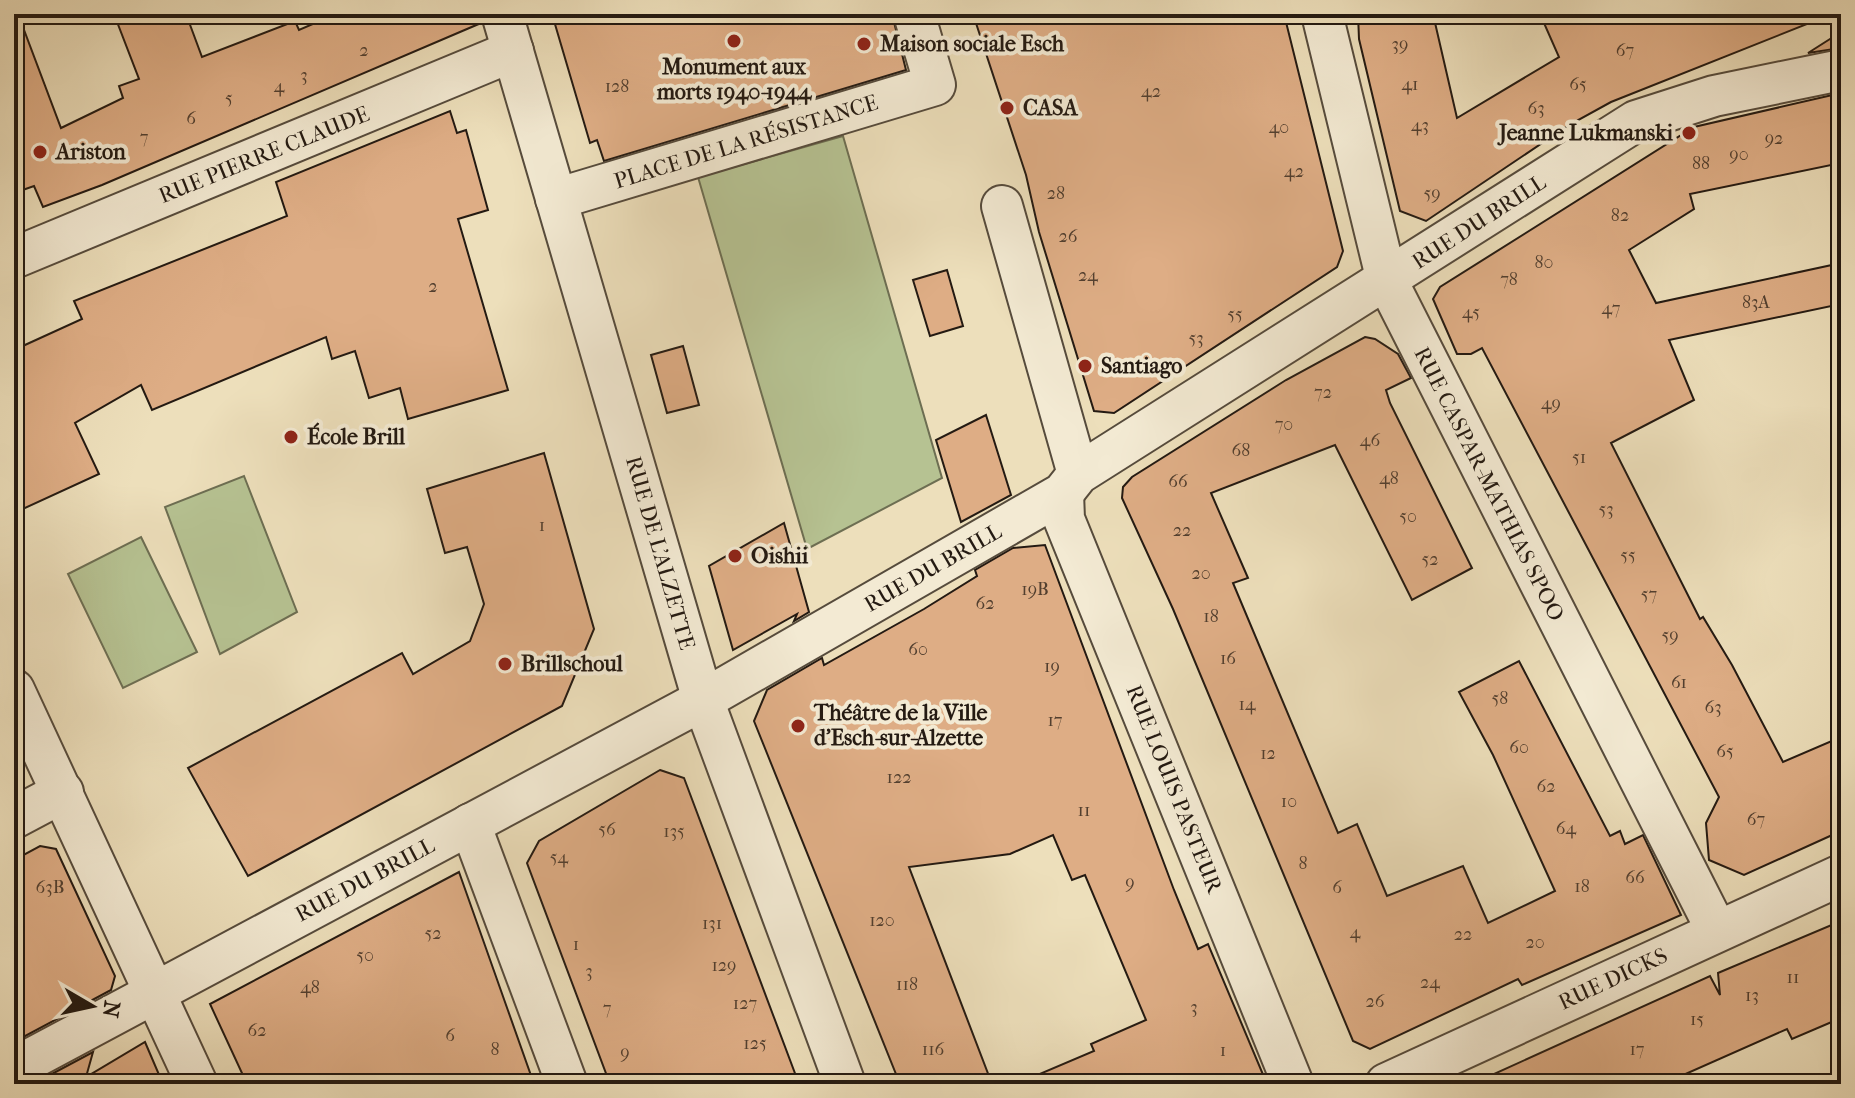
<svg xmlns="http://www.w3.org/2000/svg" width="1855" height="1098" font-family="'IM FELL French Canon',serif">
<rect width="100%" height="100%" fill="#eddfbb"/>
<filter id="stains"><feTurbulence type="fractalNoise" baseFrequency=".0025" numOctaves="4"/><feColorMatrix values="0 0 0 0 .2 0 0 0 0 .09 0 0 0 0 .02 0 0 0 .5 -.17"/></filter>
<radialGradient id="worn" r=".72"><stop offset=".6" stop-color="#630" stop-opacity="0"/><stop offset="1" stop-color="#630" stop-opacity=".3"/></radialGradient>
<g fill="#b6c292" stroke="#6d6e52" stroke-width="2">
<polygon points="843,136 942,478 807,549 698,177"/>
<polygon points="244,476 297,612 220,654 165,507"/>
<polygon points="141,537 197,652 123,688 68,574"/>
</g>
<g fill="#dead85" stroke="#241a12" stroke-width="2">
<polygon points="14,14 18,14 61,128 123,98 119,86 139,79 114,14 186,14 202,57 295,21 299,30 336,14 480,14 481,23 102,185 43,207 34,186 14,193"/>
<polygon points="552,14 892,14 906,70 604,161 597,140 590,143"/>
<polygon points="973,14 1284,14 1343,251 1337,267 1114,413 1094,411 1039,232 1026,175"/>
<polygon points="1358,14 1433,14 1457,118 1559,57 1540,14 1827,16 1611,102 1569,125 1426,221 1400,211 1359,39"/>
<polygon points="1841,32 1841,48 1808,53"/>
<polygon points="1841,93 1841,163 1690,194 1694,209 1629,250 1656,303 1841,263 1841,304 1669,340 1694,400 1611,443 1700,619 1703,617 1732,665 1783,762 1841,737 1841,831 1744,875 1709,860 1706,823 1719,797 1482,348 1471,354 1457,354 1433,299 1440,287 1694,127"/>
<polygon points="450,111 457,133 466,130 488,210 458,219 508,390 408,419 400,388 369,398 355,351 332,359 326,337 152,410 141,385 75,423 99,474 14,513 14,350 82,319 74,301 287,216 276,182"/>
<polygon points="947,270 963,326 930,336 913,280"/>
<polygon points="1365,337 1375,339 1398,354 1411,378 1386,390 1390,403 1472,568 1412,600 1335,445 1211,493 1248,578 1233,583 1338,833 1357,824 1387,896 1463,866 1488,923 1555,891 1493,755 1459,692 1519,661 1610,836 1620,831 1625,844 1643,835 1681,915 1522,985 1518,979 1370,1049 1353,1041 1173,609 1122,498 1123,487 1132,477 1286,380"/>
<polygon points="683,346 699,405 667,413 651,355"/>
<polygon points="986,415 1011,495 961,522 936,440"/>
<polygon points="544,453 594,629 562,706 248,876 188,768 402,653 413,674 470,641 484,604 467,547 445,553 427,489"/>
<polygon points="784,523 809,612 794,621 797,614 733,650 709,566"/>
<polygon points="1045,545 1174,890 1198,949 1208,944 1267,1084 1016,1084 1094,1051 1091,1044 1146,1020 1085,875 1072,880 1053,835 1010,854 909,867 992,1084 900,1084 754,721 767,690 822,658 824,665 924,609 977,576 975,570 1013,548"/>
<polygon points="660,770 684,778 799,1084 610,1084 527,863 539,841"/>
<polygon points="40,846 56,849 115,976 111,990 14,1042 14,860"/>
<polygon points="459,872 534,1084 247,1084 210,1004"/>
<polygon points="1841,921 1841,1018 1792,1039 1787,1029 1663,1084 1472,1084 1710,976 1720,995 1718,973"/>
<polygon points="145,1042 163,1084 33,1084 93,1052 86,1077"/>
</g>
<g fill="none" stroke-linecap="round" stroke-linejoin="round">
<defs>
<g id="minor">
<polyline points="502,14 703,700 845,1084"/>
<polyline points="1322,14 1387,281 1717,931"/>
<polyline points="556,199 935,85 914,14"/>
<polyline points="1002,206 1078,474"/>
<polyline points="14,258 513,51"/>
<polyline points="1063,493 1064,519 1293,1084"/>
<polyline points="14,690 197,1084"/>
<polyline points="14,818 63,792"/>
<polyline points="470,824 567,1084"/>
<polyline points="14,1068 703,700 1063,493 1078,474 1636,121 1714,96 1841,70"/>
<polyline points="1386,1084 1841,875"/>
</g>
</defs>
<use href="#minor" stroke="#564b3c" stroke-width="44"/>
<use href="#minor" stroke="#f3ead3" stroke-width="40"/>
</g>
<g fill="#8f2418" stroke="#f3ead3" stroke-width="3">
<circle cx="734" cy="41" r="8"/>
<circle cx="864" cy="44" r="8"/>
<circle cx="1007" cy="108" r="8"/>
<circle cx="1689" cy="133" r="8"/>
<circle cx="40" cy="152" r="8"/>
<circle cx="1085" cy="366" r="8"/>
<circle cx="291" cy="437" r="8"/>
<circle cx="735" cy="556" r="8"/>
<circle cx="505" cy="664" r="8"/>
<circle cx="798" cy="726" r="8"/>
</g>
<g text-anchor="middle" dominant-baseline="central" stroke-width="8" stroke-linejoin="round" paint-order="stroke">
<g font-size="18" fill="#523f2f">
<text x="1400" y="44">39</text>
<text x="364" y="50">2</text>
<text x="1625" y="50">67</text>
<text x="304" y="75">3</text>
<text x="1410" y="84">41</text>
<text x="1578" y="84">65</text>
<text x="279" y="86">4</text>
<text x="617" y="86">128</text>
<text x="1151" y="91">42</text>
<text x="229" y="98">5</text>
<text x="1536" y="108">63</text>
<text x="191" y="118">6</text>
<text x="1420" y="125">43</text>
<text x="1279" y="127">40</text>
<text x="144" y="137">7</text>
<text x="1774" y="138">92</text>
<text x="1739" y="154">90</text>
<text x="1701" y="163">88</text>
<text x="1294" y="171">42</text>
<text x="1056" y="193">28</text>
<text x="1432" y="193">59</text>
<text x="1620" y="215">82</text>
<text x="1068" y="236">26</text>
<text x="1544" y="262">80</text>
<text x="1088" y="275">24</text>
<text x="1509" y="279">78</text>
<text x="433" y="286">2</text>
<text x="1756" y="302">83A</text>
<text x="1611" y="308">47</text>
<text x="1471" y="312">45</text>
<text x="1235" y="314">55</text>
<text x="1196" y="338">53</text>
<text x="1323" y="392">72</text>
<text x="1551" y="403">49</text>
<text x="1284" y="424">70</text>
<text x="1370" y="440">46</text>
<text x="1241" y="450">68</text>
<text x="1579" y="457">51</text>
<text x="1389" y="478">48</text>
<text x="1178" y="481">66</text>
<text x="1606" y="509">53</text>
<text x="1408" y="516">50</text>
<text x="542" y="525">1</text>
<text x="1182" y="530">22</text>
<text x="1628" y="555">55</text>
<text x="1430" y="559">52</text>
<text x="1201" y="573">20</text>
<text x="1035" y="589">19B</text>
<text x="1649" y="594">57</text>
<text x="985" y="603">62</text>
<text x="1211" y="616">18</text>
<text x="1670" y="635">59</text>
<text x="918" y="649">60</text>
<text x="1228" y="658">16</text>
<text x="1052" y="666">19</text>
<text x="1679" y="682">61</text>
<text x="1500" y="698">58</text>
<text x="1247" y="704">14</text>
<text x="1713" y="707">63</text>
<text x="1055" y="720">17</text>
<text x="1519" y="747">60</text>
<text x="1725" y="751">65</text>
<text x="1268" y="753">12</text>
<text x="899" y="777">122</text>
<text x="1546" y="786">62</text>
<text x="1289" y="801">10</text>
<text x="1084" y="810">11</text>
<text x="1756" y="819">67</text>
<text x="1566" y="828">64</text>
<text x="607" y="829">56</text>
<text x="674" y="831">135</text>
<text x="559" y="857">54</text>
<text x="1303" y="863">8</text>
<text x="1635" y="877">66</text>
<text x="1130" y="882">9</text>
<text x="1582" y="886">18</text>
<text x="50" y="887">63B</text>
<text x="1337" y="887">6</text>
<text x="882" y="920">120</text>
<text x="712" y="923">131</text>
<text x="1355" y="932">4</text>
<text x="433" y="933">52</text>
<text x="1463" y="934">22</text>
<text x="1535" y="942">20</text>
<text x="576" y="944">1</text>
<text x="365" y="955">50</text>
<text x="724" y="965">129</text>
<text x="589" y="971">3</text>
<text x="1793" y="977">11</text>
<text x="1430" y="982">24</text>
<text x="907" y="984">118</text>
<text x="310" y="987">48</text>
<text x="1752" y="995">13</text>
<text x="1375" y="1001">26</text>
<text x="745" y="1003">127</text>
<text x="1194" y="1007">3</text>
<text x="607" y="1008">7</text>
<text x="1697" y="1019">15</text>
<text x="257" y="1030">62</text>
<text x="450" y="1035">6</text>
<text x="755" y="1043">125</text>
<text x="495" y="1049">8</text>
<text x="933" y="1049">116</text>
<text x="1637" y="1049">17</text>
<text x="1223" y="1050">1</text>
<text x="625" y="1052">9</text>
</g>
<g font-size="22" font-weight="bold" fill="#241a12" stroke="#f3ead3" text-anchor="start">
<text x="880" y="44">Maison sociale Esch</text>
<text x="734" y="67" text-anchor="middle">Monument aux<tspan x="734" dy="25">morts 1940-1944</tspan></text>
<text x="1023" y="108">CASA</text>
<text x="1673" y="133" text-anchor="end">Jeanne Lukmanski</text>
<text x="56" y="152">Ariston</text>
<text x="1101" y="366">Santiago</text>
<text x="307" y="437">École Brill</text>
<text x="751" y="556">Oishii</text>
<text x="521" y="664">Brillschoul</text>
<text x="814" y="713">Théâtre de la Ville<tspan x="814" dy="25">d'Esch-sur-Alzette</tspan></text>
</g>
<g font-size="22" fill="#241a12" stroke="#f3ead3">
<text transform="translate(746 142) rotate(-17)">PLACE DE LA RÉSISTANCE</text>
<text transform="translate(264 155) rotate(-22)">RUE PIERRE CLAUDE</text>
<text transform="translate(1479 222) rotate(-33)">RUE DU BRILL</text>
<text transform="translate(1489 484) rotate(63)">RUE CASPAR-MATHIAS SPOO</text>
<text transform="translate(660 553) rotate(74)">RUE DE L'ALZETTE</text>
<text transform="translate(933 568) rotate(-30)">RUE DU BRILL</text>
<text transform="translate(1174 789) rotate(68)">RUE LOUIS PASTEUR</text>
<text transform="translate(365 880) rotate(-28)">RUE DU BRILL</text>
<text transform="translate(1613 979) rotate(-25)">RUE DICKS</text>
</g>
</g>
<rect width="1855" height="1098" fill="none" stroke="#eddfbb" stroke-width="48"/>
<rect x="16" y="16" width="1823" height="1066" fill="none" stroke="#241a12" stroke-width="4"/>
<rect x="24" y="24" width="1807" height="1050" fill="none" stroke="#241a12" stroke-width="2"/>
<g transform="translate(92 1006) rotate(99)" stroke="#f3ead3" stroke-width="6" paint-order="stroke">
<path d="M0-6L14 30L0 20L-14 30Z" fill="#241a12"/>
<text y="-12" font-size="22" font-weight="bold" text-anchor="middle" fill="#241a12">N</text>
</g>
<rect width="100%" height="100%" filter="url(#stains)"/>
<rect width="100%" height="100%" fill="url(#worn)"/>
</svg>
